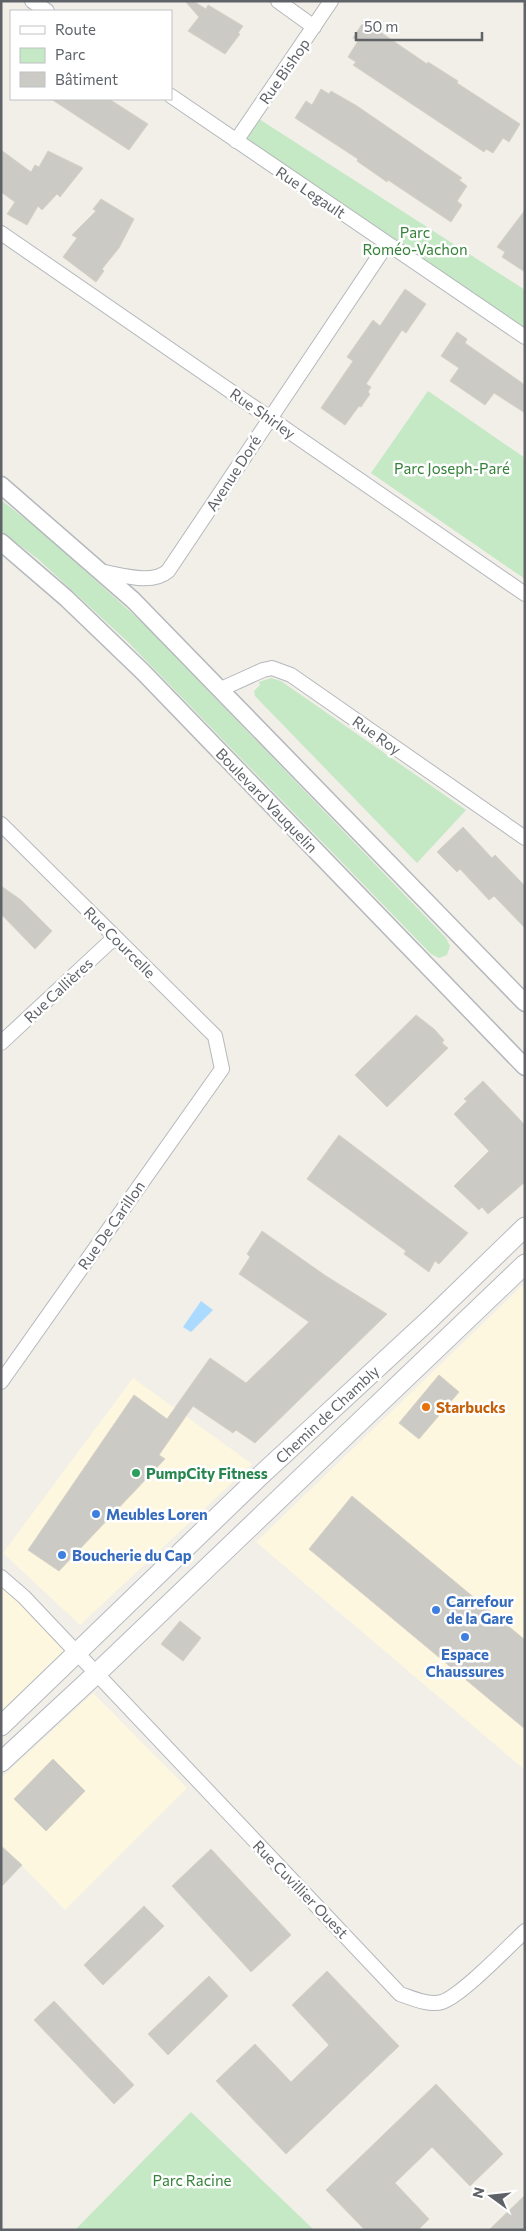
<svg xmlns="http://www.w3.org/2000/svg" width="526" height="2231" font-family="Commissioner,sans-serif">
<rect width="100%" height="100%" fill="#f1efe8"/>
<g fill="#fef7e0">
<polygon points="525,1283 525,1770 256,1542"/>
<polygon points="133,1378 252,1464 80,1625 3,1553"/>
<polygon points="1,1577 77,1652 1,1726"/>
<polygon points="93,1693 187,1788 65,1910 1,1844 1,1778"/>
</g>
<g fill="#c5e8c5">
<polygon points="253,115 525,290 525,333 236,141"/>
<polygon points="428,391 525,458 525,579 371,473"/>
<polygon points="1,500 41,531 146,626 446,938 450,946 447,955 439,958 431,954 128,642 38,559 1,531"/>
<polygon points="271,678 281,681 466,810 417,863 255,696 254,691 260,685 259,682"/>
<polygon points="191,2112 314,2230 75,2230"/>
</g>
<polygon fill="#aadaff" points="201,1301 213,1310 191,1332 183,1327"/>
<g fill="#cccac5" stroke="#d6d1c6">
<polygon points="185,1 193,1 206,9 208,5 243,26 238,33 240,34 225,54 188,31 199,17"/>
<polygon points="364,21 427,64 428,62 458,81 457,83 520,124 509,142 503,138 493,153 486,149 484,152 353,65 356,62 348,57 358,41 353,38"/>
<polygon points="321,89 329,94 331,91 357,106 462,178 459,180 467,186 457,201 462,205 451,222 388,180 387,182 357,161 358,159 295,118 306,101 312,105"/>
<polygon points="51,99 109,99 148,124 129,150"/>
<polygon points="1,150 31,172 35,165 39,167 48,151 83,168 60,197 57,194 42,210 38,206 27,225 7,214 15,202 1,192"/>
<polygon points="101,199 134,219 119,248 102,269 104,271 96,282 63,257 77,238 72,235 96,211 93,209"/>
<polygon points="525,210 525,272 502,257 505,252 497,247"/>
<polygon points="405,289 426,304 406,333 402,330 366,384 371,387 368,392 370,394 361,407 359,406 345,425 321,408 353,361 347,357 373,320 380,326"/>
<polygon points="457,332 467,339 465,343 525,385 525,413 494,393 485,405 450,381 459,368 441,356"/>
<polygon points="463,827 492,858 495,855 525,886 525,928 494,896 489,900 460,869 457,872 437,852"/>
<polygon points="1,886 21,900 52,931 35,949 1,914"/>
<polygon points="416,1015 434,1029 444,1040 442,1043 448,1048 387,1107 355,1075"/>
<polygon points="483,1081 525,1125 525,1182 488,1214 482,1207 479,1210 454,1186 489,1151 454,1114 467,1101 464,1099"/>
<polygon points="339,1135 468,1233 439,1264 435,1261 429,1272 404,1254 406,1251 307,1179"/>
<polygon points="262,1231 326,1276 387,1314 255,1443 236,1430 233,1433 193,1406 159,1455 165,1459 59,1571 28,1550 134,1395 167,1419 210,1358 246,1383 309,1322 239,1274 250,1257 247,1254"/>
<polygon points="439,1375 459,1392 419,1439 399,1423"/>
<polygon points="352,1496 525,1640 525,1729 309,1549"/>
<polygon points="180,1621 201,1638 183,1661 161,1644"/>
<polygon points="53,1759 85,1791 46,1831 14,1799"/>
<polygon points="1,1846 22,1865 1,1887"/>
<polygon points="211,1849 291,1935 251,1972 172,1886"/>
<polygon points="144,1906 164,1926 103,1985 84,1965"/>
<polygon points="327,1971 399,2046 286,2154 216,2081 255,2044 291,2082 329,2045 292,2005"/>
<polygon points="209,1976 228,1996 168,2055 148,2034"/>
<polygon points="54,2001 134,2085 114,2104 34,2020"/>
<polygon points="436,2084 503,2154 470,2186 432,2147 395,2183 429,2219 418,2230 365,2230 326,2190"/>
<polygon points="525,2195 525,2230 489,2230"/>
</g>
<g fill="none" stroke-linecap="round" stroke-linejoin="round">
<defs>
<g id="minor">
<polyline points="32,1 47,11"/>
<polyline points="278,1 314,27"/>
<polyline points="171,96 525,337"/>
<polyline points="236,141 331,1"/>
<polyline points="1,233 525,594"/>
<path d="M 103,572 C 122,575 152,585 168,571 L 387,244"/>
<polyline points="221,689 263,670 272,668 291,675 525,838"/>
<polyline points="1,824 215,1036 222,1069 1,1382"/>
<polyline points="1,1043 115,937"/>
<path d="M 1,1577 L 24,1597 L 400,1994 C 412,1998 429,2006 442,2002 C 462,1995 507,1948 525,1931"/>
</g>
<g id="tertiary">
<polyline points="1,485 133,600 525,1003"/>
<polyline points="1,542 66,598 143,672 525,1067"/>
</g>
<g id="secondary">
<polyline points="1,1726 260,1476 430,1319 525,1227"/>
<polyline points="1,1762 96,1674 525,1264"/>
</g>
</defs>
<use href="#minor" stroke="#b5b8bc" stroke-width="16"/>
<use href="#tertiary" stroke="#b5b8bc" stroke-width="19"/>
<use href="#secondary" stroke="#b6babf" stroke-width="21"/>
<use href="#minor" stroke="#fff" stroke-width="14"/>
<use href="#tertiary" stroke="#fff" stroke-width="16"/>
<use href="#secondary" stroke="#fff" stroke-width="19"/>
</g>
<circle fill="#e8710a" stroke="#fff" stroke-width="2" cx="426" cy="1407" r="5"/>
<circle fill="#2e9e5b" stroke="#fff" stroke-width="2" cx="136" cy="1473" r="5"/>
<g fill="#3f7fe0" stroke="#fff" stroke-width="2">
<circle cx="96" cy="1514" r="5"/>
<circle cx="62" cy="1555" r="5"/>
<circle cx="436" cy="1610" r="5"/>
<circle cx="465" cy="1637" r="5"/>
</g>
<g text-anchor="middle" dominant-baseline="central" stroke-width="5" stroke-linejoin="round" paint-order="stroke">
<g font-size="15" fill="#5f6368" stroke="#fff">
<text transform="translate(284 71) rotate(-55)">Rue Bishop</text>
<text transform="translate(311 192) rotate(34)">Rue Legault</text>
<text transform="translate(263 413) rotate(35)">Rue Shirley</text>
<text transform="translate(233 473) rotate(-57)">Avenue Doré</text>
<text transform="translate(377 735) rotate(35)">Rue Roy</text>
<text transform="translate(267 800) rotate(46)">Boulevard Vauquelin</text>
<text transform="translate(120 942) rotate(45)">Rue Courcelle</text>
<text transform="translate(58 990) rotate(-43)">Rue Callières</text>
<text transform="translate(111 1225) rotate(-55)">Rue De Carillon</text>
<text transform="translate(327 1414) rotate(-43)">Chemin de Chambly</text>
<text transform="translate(301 1889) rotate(46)">Rue Cuvillier Ouest</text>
</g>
<g font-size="15" fill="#348238" stroke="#fff">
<text x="415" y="232">Parc<tspan x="415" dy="17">Roméo-Vachon</tspan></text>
<text x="452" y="468">Parc Joseph-Paré</text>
<text x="192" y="2180">Parc Racine</text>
</g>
<g font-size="15" font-weight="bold" fill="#c56008" stroke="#fff" text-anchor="start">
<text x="436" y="1407">Starbucks</text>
</g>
<g font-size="15" font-weight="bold" fill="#27864d" stroke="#fff" text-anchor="start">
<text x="146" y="1473">PumpCity Fitness</text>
</g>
<g font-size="15" font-weight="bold" fill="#366cbe" stroke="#fff" text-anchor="start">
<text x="106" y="1514">Meubles Loren</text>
<text x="72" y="1555">Boucherie du Cap</text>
<text x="446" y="1601">Carrefour<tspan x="446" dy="17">de la Gare</tspan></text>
<text x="465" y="1654" text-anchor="middle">Espace<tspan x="465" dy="17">Chaussures</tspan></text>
</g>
</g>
<rect width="526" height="2231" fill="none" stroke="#5f6368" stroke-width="5"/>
<rect x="10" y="10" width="162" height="90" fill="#ffffff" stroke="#bfc1c3"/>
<rect x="20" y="26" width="25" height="8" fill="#ffffff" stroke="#bfc1c3"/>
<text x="55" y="35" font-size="15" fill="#5f6368">Route</text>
<rect x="20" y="48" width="25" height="15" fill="#c5e8c5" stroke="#bfc1c3"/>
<text x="55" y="60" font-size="15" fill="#5f6368">Parc</text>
<rect x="20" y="72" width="25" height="15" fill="#cccac5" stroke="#bfc1c3"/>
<text x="55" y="85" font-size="15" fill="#5f6368">Bâtiment</text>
<g transform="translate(491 2196) rotate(285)" stroke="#ffffff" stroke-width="4" paint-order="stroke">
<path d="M0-4L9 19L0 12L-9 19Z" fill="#5f6368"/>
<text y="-8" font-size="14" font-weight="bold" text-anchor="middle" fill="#5f6368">N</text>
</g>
<path d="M356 32v8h126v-8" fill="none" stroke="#5f6368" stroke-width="2.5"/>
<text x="364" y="32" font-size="15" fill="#5f6368" stroke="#ffffff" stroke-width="4" paint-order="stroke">50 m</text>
</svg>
